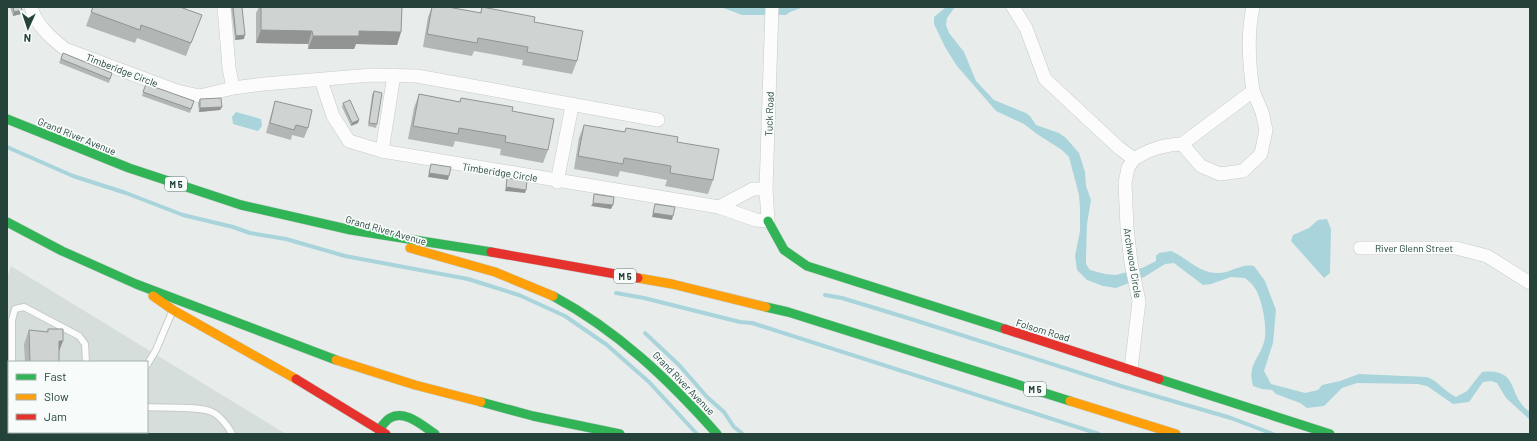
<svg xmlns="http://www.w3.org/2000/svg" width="1537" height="441" font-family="Barlow,sans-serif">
<rect width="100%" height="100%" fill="#e8edeb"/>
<path fill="#d6dedb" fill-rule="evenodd" d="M 11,266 L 286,434 L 7,434 L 7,278 ZM 9,362 L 147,362 L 147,432 L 9,432 Z"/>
<g fill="#a9d4db">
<polygon points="721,7 804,7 790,12 786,15 742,15"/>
<path d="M 946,7 L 955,7 L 947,18 L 946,25 L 949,33 L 964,52 L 976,81 L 994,100 L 1026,113 L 1030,116 L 1036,125 L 1059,133 L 1066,138 L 1079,153 L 1085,172 L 1086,186 L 1091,200 L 1087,224 L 1086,256 L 1086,264 L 1090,270 L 1105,274 L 1116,275 L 1142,268 L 1156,261 L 1156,256 L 1159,253 L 1171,251 C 1186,257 1200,274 1218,273 C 1231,273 1241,263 1254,266 L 1265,281 L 1276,310 L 1273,343 L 1264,371 L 1271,384 L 1305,393 L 1318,390 L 1322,385 L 1340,381 L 1359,374 L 1427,377 C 1438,381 1445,392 1456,397 L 1467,391 L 1482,372 C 1521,368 1506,396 1530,412 L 1530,420 L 1506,398 L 1497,383 L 1491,381 L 1483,382 L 1469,402 L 1453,404 L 1427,386 L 1418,384 L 1357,383 L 1342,388 L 1324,406 L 1307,408 L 1300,403 L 1276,394 L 1272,390 L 1262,389 L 1253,386 C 1247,364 1259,360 1264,342 C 1268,329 1262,297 1254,287 C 1252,283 1248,281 1245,278 L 1231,277 L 1211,284 L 1203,285 L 1174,263 L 1165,264 L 1144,277 L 1116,288 L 1103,286 L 1087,280 L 1077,270 L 1075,256 L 1080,231 L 1080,208 L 1079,195 L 1069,157 L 1062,150 L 1037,134 L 1024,124 L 996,111 L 957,66 L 945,47 L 934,24 L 934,17 Z"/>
<polygon points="236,112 261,119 262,126 258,131 233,124 232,117"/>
<polygon points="1327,219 1331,229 1330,273 1324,278 1291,241 1293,235 1309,228 1318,220"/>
</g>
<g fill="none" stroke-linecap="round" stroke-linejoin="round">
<g stroke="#a9d4db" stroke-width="4">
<polyline points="7,147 73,176 126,193 183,215 233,227 250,233 286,239 345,256 468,279 519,295 565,316 607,345 649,382 697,434"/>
<polyline points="616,293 644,298 740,322 752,323 1099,434"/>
<polyline points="825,295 842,298 911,319 1121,386 1231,418 1273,434"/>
<polyline points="645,333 679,365 707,397 724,412 734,427 743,434"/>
</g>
<defs>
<g id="lane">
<polyline points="12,362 12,320 15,309 24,307 79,336 85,344 86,362"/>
<polyline points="147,365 156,350 172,312"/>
<path d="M 147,407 C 162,408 200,406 212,412 C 219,415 229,427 232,434"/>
<polyline points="11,434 11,432"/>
<polyline points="84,434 84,432"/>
<polyline points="109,434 109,432"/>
</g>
<g id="street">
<path d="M 31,7 C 36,25 50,37 65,49 L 177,91 L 200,96 L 233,88 L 264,84 L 372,75 L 417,76 L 658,120"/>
<polyline points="224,7 229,68 233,88"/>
<path d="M 1013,7 L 1026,28 L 1045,79 L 1119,148 L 1134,159 C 1150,149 1163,145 1182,144 L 1201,166 L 1220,174 L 1243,171 L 1261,154 L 1266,130 L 1262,112 L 1253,91"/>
<polyline points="321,80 333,116 349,141 382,151 719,207 756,220 768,221 766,189 772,7"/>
<path d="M 1182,144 L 1253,91 C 1249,64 1247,34 1253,7"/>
<polyline points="382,151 394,75"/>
<polyline points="557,182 572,106"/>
<polyline points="719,207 753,189 766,189"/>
<polyline points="1360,248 1456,248 1487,256 1530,283"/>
<polyline points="1131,369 1139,301 1131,263 1127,228 1125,183 1128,168 1134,159"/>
</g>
<g id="fast">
<polyline points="7,119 129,168 241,205 351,230 491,252"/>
<polyline points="768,221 784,250 807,266 1005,329"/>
<polyline points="7,222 62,251 136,284 336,360"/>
<path d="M 553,296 C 618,331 668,379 717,434"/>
<polyline points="766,307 788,312 1070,401"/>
<polyline points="1159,379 1330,434"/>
<polyline points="481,402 533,416 620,434"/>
<path d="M 379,430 C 382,426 385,421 390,418 C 405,409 423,426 435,434"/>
</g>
<g id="slow">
<polyline points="410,248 495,272 553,296"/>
<polyline points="638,278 672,284 766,307"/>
<polyline points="153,296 173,310 296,379"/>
<polyline points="336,360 415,385 481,402"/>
<polyline points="1070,401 1176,434"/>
</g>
<g id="jam">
<polyline points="491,252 638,278"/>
<polyline points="1005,329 1159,379"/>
<polyline points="296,379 386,434"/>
</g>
</defs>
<use href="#lane" stroke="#c5cac8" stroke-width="8"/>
<use href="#street" stroke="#c5cac8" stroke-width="14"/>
<use href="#fast" stroke="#c3cbc8" stroke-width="10"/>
<use href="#slow" stroke="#c3cbc8" stroke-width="10"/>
<use href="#jam" stroke="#c3cbc8" stroke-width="10"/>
<use href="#lane" stroke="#fcfcfc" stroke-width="6"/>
<use href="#street" stroke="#fcfcfc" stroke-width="13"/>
<use href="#fast" stroke="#30b455" stroke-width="9"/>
<use href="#slow" stroke="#ff9f0a" stroke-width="9"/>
<use href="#jam" stroke="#e5322d" stroke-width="9"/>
</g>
<g fill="#b2b6b5">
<polygon points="10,7 21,7 21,14 13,16"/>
<polygon points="93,7 202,15 186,56 137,38 135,43 86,26"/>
<polygon points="231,7 242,7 244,39 235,40"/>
<polygon points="259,7 402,7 401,32 397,45 356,44 354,49 308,49 308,44 256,43 256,13"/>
<polygon points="432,7 448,7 480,13 482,7 534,22 577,61 572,74 522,65 523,60 474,51 472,56 423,47 428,17"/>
<polygon points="63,53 112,73 109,83 59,63"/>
<polygon points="146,84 194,101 190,113 142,96"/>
<polygon points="374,91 377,124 376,128 368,126 372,95"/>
<polygon points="419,94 459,102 461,98 512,111 548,150 543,163 500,155 501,149 455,141 453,147 408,139 414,108"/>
<polygon points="200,99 222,107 220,110 199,112 198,103"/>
<polygon points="275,101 308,128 304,138 292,135 291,140 266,133 272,111"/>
<polygon points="343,103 359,120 358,123 351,126 342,107"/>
<polygon points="584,125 625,132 626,128 677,142 713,180 708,194 665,186 667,180 620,171 618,177 574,169 579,138"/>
<polygon points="48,329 59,353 59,362 25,362 24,344 29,330 47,332"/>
</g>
<g fill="#919493">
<polygon points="22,10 21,14 13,16 14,12"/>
<polygon points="261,30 312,31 308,44 256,43"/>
<polygon points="359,31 401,32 397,45 356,44 354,49 308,49 313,36"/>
<polygon points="245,35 244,39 235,40 236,36"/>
<polygon points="222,107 220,110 199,112 200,108"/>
<polygon points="359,120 358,123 351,126 352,123"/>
<polygon points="429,173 449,176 448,180 428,177"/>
<polygon points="506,187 526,190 525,193 505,191"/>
<polygon points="593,203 613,205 611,209 591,206"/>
<polygon points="653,213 673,216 672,220 652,217"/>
<polygon points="59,341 63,341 58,354"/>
<rect x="24" y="432" width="42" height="2"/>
</g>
<g fill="#cfd4d2" stroke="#919493">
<polygon points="13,7 21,7 22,10 14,12"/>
<polygon points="93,7 180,7 202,15 191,43 141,25 140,30 91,12"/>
<polygon points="233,7 242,7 245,35 236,36"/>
<polygon points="261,7 402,7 401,32 359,31 359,36 313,36 312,31 261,30"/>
<polygon points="432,7 448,7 481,13 482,7 535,17 534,22 583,31 577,61 527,52 528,47 478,38 477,43 427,34"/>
<polygon points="63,53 112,73 110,79 61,59"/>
<polygon points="146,84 194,101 191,109 143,92"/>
<polygon points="374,91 382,93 377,124 369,123"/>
<polygon points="419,94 460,102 461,98 513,107 512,111 554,119 548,150 505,142 506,136 459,128 458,134 413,126"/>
<polygon points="221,98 222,107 200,108 200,99"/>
<polygon points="350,100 359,120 352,123 343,103"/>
<polygon points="275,101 312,110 308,128 296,125 294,130 270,123"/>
<polygon points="584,125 625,132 626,128 678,137 677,142 719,149 713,180 670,173 671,166 624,158 623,164 578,156"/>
<polygon points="431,164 451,167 449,176 429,173"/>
<polygon points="507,178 527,181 526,190 506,187"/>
<polygon points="594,194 614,197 613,205 593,203"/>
<polygon points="655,204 675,207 673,216 653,213"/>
<polygon points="48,329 63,329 63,341 59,341 59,362 30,362 29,330 48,332"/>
</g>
<g text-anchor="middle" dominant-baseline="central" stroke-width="3.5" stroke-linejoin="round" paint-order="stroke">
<g fill="#f7fbf9" stroke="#637a73" stroke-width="1">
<rect x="165" y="177" width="22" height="14" rx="3"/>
<rect x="614" y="269" width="22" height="14" rx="3"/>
<rect x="1024" y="382" width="22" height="14" rx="3"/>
</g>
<g font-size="9" font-weight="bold" fill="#24423a">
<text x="176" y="184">M 5</text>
<text x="625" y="276">M 5</text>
<text x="1035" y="389">M 5</text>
</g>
<g font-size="10" fill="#24423a" stroke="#f7fbf9">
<text transform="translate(122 70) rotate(21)">Timberidge Circle</text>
<text transform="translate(769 114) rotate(-88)">Tuck Road</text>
<text transform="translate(77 136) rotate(22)">Grand River Avenue</text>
<text transform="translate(500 172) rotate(9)">Timberidge Circle</text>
<text transform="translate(386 230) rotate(16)">Grand River Avenue</text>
<text x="1414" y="248">River Glenn Street</text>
<text transform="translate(1133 263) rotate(81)">Archwood Circle</text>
<text transform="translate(1043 330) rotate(17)">Folsom Road</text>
<text transform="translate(684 383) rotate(46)">Grand River Avenue</text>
</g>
</g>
<rect width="1537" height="441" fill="none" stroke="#24423a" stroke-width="16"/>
<rect x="8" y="361" width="140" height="72" fill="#f7fbf9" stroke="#a3b1ad"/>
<rect x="16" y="374" width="20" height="6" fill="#30b455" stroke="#a3b1ad"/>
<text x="44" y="381" font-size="12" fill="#24423a">Fast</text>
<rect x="16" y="394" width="20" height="6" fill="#ff9f0a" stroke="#a3b1ad"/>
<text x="44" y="401" font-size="12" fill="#24423a">Slow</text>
<rect x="16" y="414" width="20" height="6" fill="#e5322d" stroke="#a3b1ad"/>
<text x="44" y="421" font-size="12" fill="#24423a">Jam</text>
<g transform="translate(28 28) rotate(183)" stroke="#f7fbf9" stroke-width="3" paint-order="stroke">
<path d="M0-3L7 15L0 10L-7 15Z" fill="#24423a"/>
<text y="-6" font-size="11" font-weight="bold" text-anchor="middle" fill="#24423a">N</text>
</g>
</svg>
